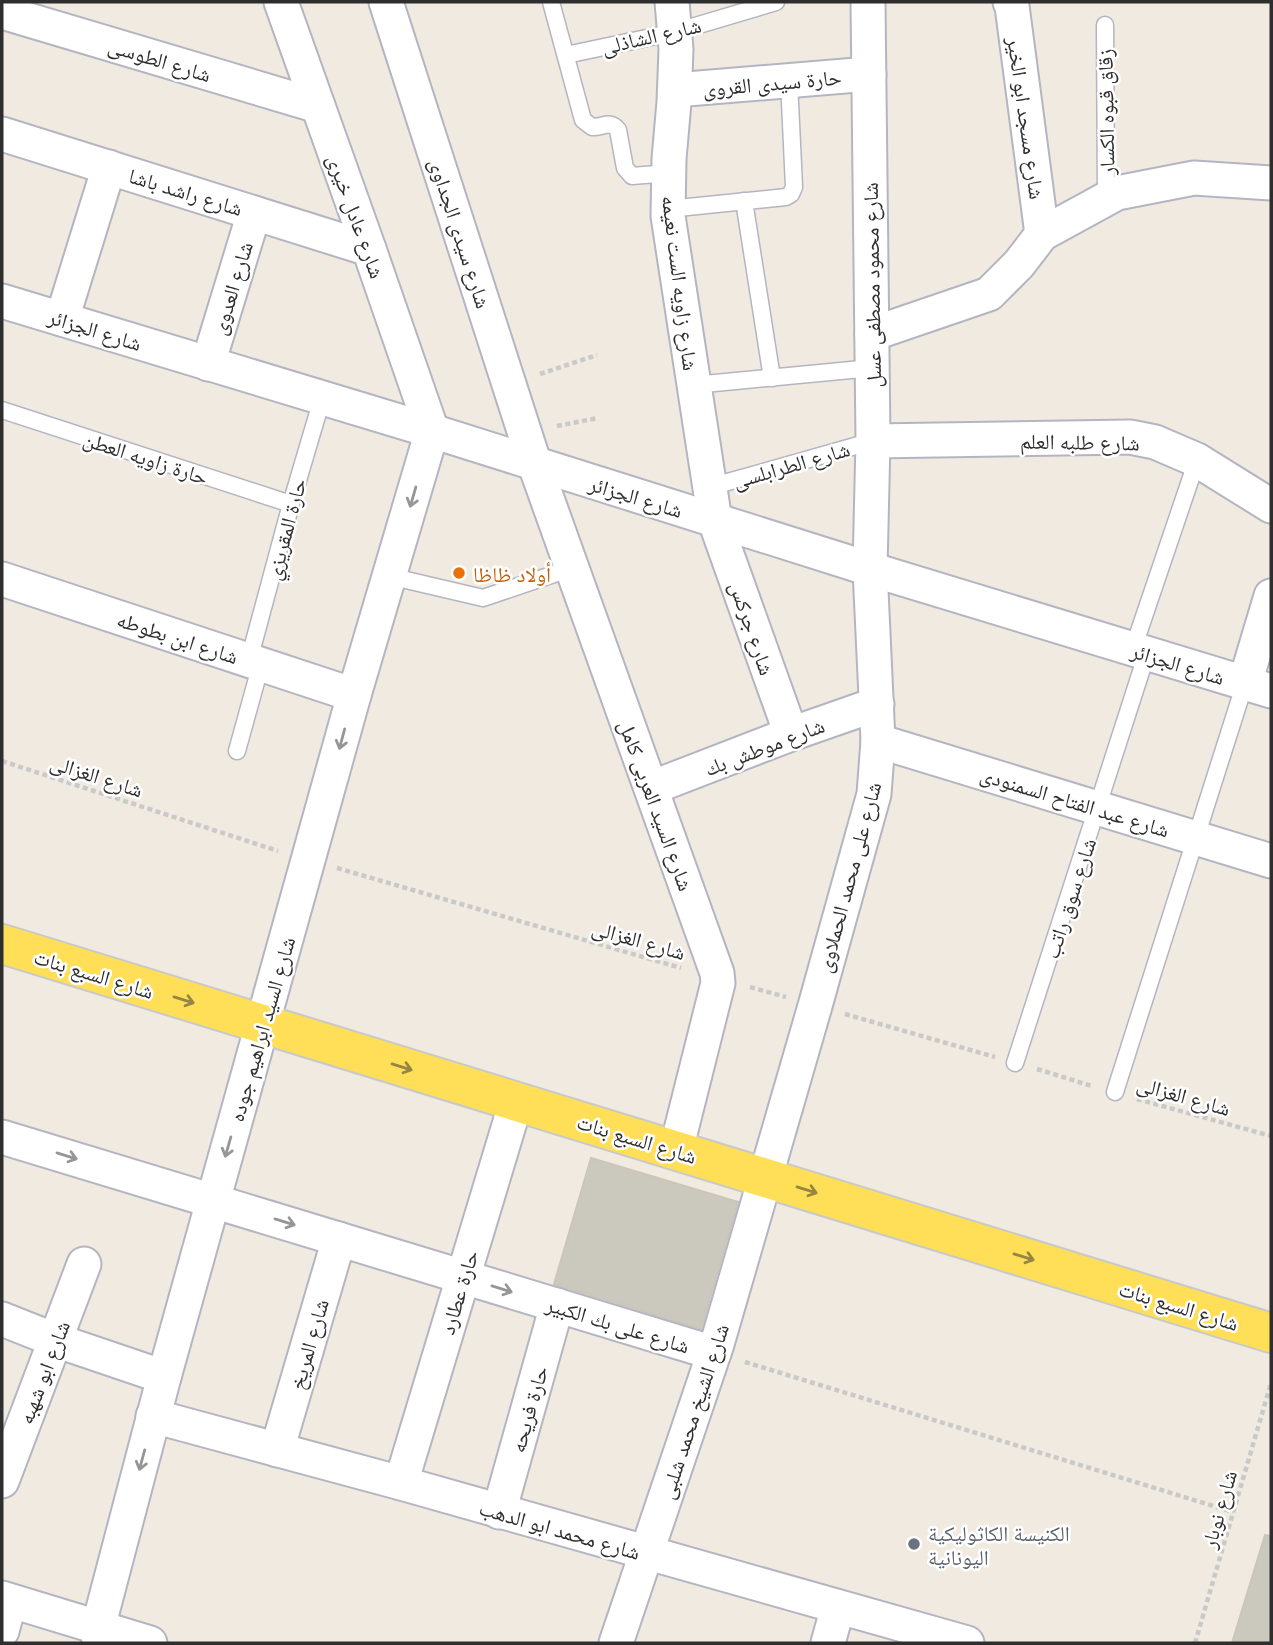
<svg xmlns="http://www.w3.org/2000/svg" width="1273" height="1645" font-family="Lato,'Noto Naskh Arabic',sans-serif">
<rect width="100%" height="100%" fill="#f0eae0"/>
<g fill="#cbc8be" stroke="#ccc6b8" stroke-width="2">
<polygon points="591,1158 738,1202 701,1329 554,1284"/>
<polygon points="1265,1535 1271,1536 1271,1643 1232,1643"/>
</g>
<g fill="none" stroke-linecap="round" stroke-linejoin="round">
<defs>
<g id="service">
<path d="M 551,2 L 583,120 L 592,127 C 602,128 610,119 618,130 L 625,168 L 632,176 L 669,173"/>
<polyline points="1105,25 1106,199"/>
<polyline points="566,55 675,32 776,2"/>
<polyline points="744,201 772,378"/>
<polyline points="668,209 786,197 791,194 794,187 789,81"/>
<polyline points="694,385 872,368"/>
<polyline points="2,410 291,504"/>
<polyline points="710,487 873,441"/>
<polyline points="389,576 483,598 572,568"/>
<polyline points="1133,649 1197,460"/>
<polyline points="249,660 291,504 322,399"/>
<polyline points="237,751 261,664"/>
<polyline points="1015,1063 1147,653"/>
<polyline points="1115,1092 1245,683"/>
</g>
<g id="minor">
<polyline points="386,2 535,465 717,973 718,983 676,1150"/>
<polyline points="672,2 676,49 674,102 669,159 668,216 715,521 791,734"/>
<polyline points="1010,2 1012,6 1042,234"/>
<polyline points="2,12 318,106"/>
<polyline points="675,90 869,74"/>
<polyline points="2,134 369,249"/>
<polyline points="2,301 432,431 870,569 1271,691"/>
<polyline points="62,319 109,167"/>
<polyline points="872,334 989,294 1019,264 1042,234 1117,193 1194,178 1271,183"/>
<polyline points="208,364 254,213"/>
<polyline points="873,441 1130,437 1155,442 1197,460 1271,506"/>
<polyline points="2,579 354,695"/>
<polyline points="1245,683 1271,596"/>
<polyline points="878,741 1271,861"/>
<polyline points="651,788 791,734 877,704"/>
<polyline points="2,1137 714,1353"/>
<polyline points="2,1319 55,1340 164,1377"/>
<polyline points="153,1416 401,1483 967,1643"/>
<polyline points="277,1450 339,1239"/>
<polyline points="2,1481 84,1264"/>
<polyline points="401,1483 516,1102"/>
<polyline points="499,1512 557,1305"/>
<polyline points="2,1598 150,1643"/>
<polyline points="2,1631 10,1601"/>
<polyline points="99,1643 98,1628 164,1377 354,695 432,431 369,249 281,2"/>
<polyline points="616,1643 717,1344 815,1006 874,794 878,741 870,569 873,441 868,2"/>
<polyline points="828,1643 838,1607"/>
</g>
<polyline id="primary" points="2,944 1271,1333"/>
</defs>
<use href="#service" stroke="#b4b5c2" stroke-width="19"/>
<use href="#minor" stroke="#b4b5c2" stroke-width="37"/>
<use href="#primary" stroke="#c9c9c9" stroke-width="42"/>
<g stroke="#c9c9c9" stroke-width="4.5" stroke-dasharray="5 3.5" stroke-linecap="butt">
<polyline points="540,374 597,355"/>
<polyline points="557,426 598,418"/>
<polyline points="2,761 278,851"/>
<polyline points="337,868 681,968"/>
<polyline points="750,987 786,997"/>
<polyline points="845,1014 995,1057"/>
<polyline points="1037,1069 1092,1086"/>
<polyline points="1137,1099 1271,1136"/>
<polyline points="745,1362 1233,1512"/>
<polyline points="1195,1643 1271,1383"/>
</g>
<use href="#service" stroke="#fff" stroke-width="16"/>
<use href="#minor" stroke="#fff" stroke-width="33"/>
<use href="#primary" stroke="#fedf57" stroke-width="38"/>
</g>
<defs><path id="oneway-shaft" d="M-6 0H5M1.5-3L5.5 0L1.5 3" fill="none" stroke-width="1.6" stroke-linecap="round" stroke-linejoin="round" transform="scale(1.75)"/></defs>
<g stroke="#969696">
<use href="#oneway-shaft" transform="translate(413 497) rotate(106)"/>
<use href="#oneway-shaft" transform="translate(342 739) rotate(105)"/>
<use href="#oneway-shaft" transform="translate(228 1147) rotate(106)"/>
<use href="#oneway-shaft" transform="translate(67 1156) rotate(17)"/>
<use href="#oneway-shaft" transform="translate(285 1222) rotate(17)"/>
<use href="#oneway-shaft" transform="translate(502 1289) rotate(17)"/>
<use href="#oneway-shaft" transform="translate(142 1460) rotate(105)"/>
</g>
<g stroke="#968642">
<use href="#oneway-shaft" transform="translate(184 1000) rotate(17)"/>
<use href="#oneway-shaft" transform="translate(402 1067) rotate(17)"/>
<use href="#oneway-shaft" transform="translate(807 1190) rotate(17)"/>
<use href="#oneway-shaft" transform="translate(1024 1257) rotate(17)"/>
</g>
<circle fill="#e8710a" stroke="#fff" stroke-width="2.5" cx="459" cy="573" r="7"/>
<circle fill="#6b7280" stroke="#fff" stroke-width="2.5" cx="914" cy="1544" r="7"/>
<g text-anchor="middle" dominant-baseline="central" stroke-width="5" stroke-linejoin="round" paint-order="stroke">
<g font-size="21" fill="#2e2e2e" stroke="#fff">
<text transform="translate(651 35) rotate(-13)">شارع الشاذلى</text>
<text transform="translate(160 59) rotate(17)">شارع الطوسى</text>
<text transform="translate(772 82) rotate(-5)">حارة سيدى القروى</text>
<text transform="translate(1105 112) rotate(-91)">زقاق قبوه الكسار</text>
<text transform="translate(1027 118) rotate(82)">شارع مسجد ابو الخير</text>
<text transform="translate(186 191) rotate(17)">شارع راشد باشا</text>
<text transform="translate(357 216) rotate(70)">شارع عادل خيرى</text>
<text transform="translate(461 233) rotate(72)">شارع سيدى الجداوى</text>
<text transform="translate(681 283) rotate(83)">شارع زاويه الست نعيمه</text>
<text transform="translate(871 285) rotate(-91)">شارع محمود مصطفى عسل</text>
<text transform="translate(231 288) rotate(-73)">شارع العدوى</text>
<text transform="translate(95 329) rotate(17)">شارع الجزائر</text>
<text transform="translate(1080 441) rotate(1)">شارع طلبه العلم</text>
<text transform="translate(146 457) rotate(18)">حارة زاويه العطن</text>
<text transform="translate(791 464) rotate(-16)">شارع الطرابلسى</text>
<text transform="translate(636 496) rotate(17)">شارع الجزائر</text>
<text transform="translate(285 529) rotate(-75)">حارة المقريزي</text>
<text transform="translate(753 628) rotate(71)">شارع جركس</text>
<text transform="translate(178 637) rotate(18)">شارع ابن بطوطه</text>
<text transform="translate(1178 663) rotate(17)">شارع الجزائر</text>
<text transform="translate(764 746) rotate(-21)">شارع موطش بك</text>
<text transform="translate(97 775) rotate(18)">شارع الغزالى</text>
<text transform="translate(1075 801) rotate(17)">شارع عبد الفتاح السمنودى</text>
<text transform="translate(657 805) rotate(70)">شارع السيد العربى كامل</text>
<text transform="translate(848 877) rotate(-75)">شارع على محمد الحملاوى</text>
<text transform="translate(1069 898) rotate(-72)">شارع سوق راتب</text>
<text transform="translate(639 939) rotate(16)">شارع الغزالى</text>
<text transform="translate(94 973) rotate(17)">شارع السبع بنات</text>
<text transform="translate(261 1029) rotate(-74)">شارع السيد ابراهيم جوده</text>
<text transform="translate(1184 1095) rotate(16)">شارع الغزالى</text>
<text transform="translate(637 1138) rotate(17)">شارع السبع بنات</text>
<text transform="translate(458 1292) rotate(-73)">حارة عطارد</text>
<text transform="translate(1179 1305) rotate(17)">شارع السبع بنات</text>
<text transform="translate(618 1324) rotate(17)">شارع على بك الكبير</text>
<text transform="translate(308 1344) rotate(-74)">شارع المريخ</text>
<text transform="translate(43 1372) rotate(-69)">شارع ابو شهبه</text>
<text transform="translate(528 1409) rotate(-74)">حارة فريحه</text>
<text transform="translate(693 1411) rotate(-72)">شارع الشيخ محمد شلبى</text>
<text transform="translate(1218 1509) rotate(-74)">شارع نوبار</text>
<text transform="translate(560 1529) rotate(16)">شارع محمد ابو الدهب</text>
</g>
<g font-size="21" fill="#c56008" stroke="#fff" text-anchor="start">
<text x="473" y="573">أولاد ظاظا</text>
</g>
<g font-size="21" fill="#5b616d" stroke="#fff" text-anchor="start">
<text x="928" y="1532">الكنيسة الكاثوليكية<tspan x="928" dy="24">اليونانية</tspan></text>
</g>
</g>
<rect width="1273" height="1645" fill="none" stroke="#2e2e2e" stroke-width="7"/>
</svg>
